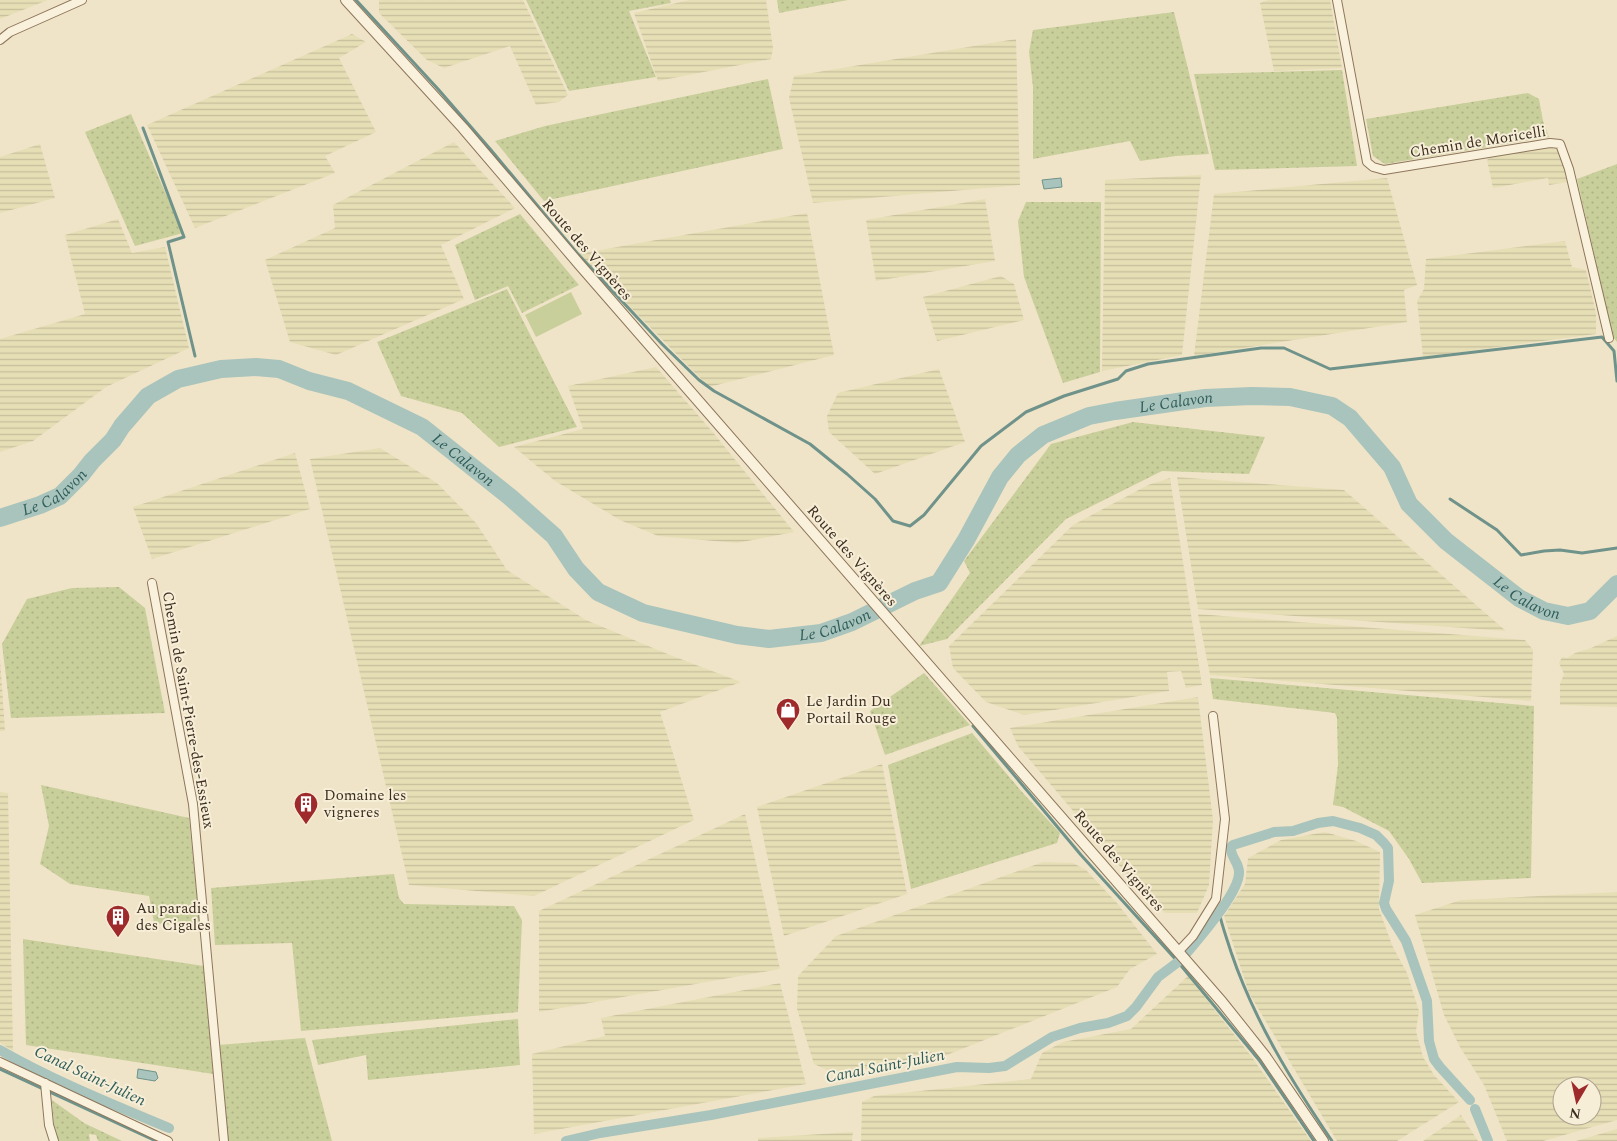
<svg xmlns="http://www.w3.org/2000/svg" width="1617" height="1141" font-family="Spectral,serif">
<defs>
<pattern id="farmland-rules" width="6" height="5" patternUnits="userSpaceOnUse" patternTransform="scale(1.25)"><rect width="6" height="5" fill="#e6deb5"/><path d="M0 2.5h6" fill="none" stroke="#c6bf9b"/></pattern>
<pattern id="grass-dots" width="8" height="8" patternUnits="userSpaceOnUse" patternTransform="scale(1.25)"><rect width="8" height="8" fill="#c9cf9b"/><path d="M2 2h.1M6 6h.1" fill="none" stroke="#aeb285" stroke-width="1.8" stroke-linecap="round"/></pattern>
</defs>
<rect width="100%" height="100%" fill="#f0e4c8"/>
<g fill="url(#farmland-rules)" fill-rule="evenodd">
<polygon points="0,0 48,0 0,19"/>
<polygon points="379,0 523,0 568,95 559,102 536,105 510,46 444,68 427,60 379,13"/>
<polygon points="689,0 766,0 773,48 771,59 658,81 634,13"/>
<polygon points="1268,0 1330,0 1342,68 1274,71 1260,3"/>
<polygon points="352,34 366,42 339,58 376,132 325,156 335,173 195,228 147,125"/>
<polygon points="1016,39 1020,185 813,203 789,98 794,76"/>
<polygon points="454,142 515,208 441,245 464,299 336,355 290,342 265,260 335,228 333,205"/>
<polygon points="40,144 55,198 0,213 0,157"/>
<polygon points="1547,147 1557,149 1561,155 1566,166 1568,182 1549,185 1548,178 1493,188 1487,160 1491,156"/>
<polygon points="1201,175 1182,355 1102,371 1105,180"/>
<polygon points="1387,178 1417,285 1404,290 1407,322 1194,356 1214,194"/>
<polygon points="985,199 995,261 876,281 866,220"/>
<polygon points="807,213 834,355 709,387 578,254"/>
<polygon points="118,219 132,253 165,247 189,348 106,387 33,441 0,452 0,339 85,314 65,235"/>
<polygon points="1565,241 1572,267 1586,270 1596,313 1596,334 1423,357 1417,301 1424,289 1426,259"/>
<polygon points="1001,276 1014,284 1024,320 937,341 923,297"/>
<polygon points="656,367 711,430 794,532 737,543 658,536 620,520 555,481 514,447 583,429 568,386"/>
<polygon points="939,369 965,442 875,474 829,432 827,416 838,393"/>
<polygon points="380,448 437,483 476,523 507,570 586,620 670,655 741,682 660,712 694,820 534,896 409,885 310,459"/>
<polygon points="295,453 310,509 152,559 133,507"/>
<polygon points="1177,477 1344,490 1506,631 1198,609"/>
<polygon points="1170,478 1202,685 1186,688 1181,671 1167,672 1169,691 1024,715 986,702 953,668 949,646 1073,525 1148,485"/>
<polygon points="1198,614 1525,640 1533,650 1531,701 1210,675"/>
<polygon points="1617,636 1617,707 1560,705 1560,684 1564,674 1559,663 1562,657 1567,658 1575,653 1591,648"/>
<polygon points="0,658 5,731 0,731"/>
<polygon points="1198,697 1213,820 1209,885 1197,913 1165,913 1135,884 1018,746 1010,728"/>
<polygon points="882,764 907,894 784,936 757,807"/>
<polygon points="0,792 8,793 13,1051 0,1043"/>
<polygon points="745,814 780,969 539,1012 539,911"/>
<polygon points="1325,832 1356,841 1380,852 1379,909 1392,945 1407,973 1419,1011 1416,1031 1423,1057 1434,1075 1459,1102 1397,1141 1337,1141 1249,993 1224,916 1245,884 1248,858 1281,840"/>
<polygon points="1043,862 1073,863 1086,870 1117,903 1157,954 1130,969 1117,987 937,1059 872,1069 829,1071 814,1064 797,1009 798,976 836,936"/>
<path d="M 1617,892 L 1617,1120 L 1543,1141 L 1507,1141 L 1484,1085 L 1460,1047 L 1444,1015 L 1415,915 L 1461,900 ZM 1562,1086 L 1592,1086 L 1592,1116 L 1562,1116 Z"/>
<polygon points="1188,976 1251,1056 1311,1141 861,1141 862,1102 874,1096 1031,1079 1042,1053 1063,1042 1131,1029"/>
<polygon points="780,983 806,1084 534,1134 532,1054 605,1036 601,1018"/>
<polygon points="1461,1115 1478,1141 1423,1141"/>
<polygon points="1617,1129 1617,1141 1576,1141"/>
<polygon points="853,1132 852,1141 758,1141 758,1138"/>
</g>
<g fill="url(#grass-dots)">
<polygon points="526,0 670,0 671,3 629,11 656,77 569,91"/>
<polygon points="777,0 848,0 779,13"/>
<polygon points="1174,12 1209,154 1176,156 1140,161 1130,141 1033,159 1033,87 1029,52 1033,30"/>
<polygon points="1342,70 1357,166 1215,170 1194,74"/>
<polygon points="768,79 783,149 544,201 495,141 545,126"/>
<polygon points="1528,93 1539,99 1543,121 1549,137 1385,164 1373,156 1366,119"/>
<polygon points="131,114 183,233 135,246 85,132"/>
<polygon points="1617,164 1617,342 1613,337 1577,179"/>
<polygon points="1026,202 1101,202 1100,372 1063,383 1024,277 1018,221"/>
<polygon points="520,214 579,285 522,313 508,286 475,300 455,245"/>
<polygon points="507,289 577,427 499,447 462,413 401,396 377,342"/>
<polygon points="1133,422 1265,437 1249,474 1162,471 1066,519 947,639 919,646 970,573 964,561 1051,444"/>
<polygon points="119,587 145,608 165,713 11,718 2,644 27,599 72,588"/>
<polygon points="924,673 970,725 885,755 870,711"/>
<polygon points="1210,678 1534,706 1531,878 1422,883 1409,859 1389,831 1343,807 1333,805 1338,765 1337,718 1335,713 1213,699"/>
<polygon points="972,733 1022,792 1060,833 1057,843 911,889 888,765"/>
<polygon points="41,785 189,818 200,928 154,923 149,896 70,884 40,864 49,826"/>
<polygon points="394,874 399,898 404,904 514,906 522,920 518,1012 301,1031 292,943 215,945 211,888"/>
<polygon points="23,939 204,966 213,1074 26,1045"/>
<polygon points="518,1019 520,1065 368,1080 366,1055 318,1065 312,1040"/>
<polygon points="305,1038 332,1141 227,1141 218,1045"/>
<polygon points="52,1100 84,1123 122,1141 98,1141 96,1135 89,1134 90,1141 59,1141 54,1125"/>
</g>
<polygon fill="#c9cf9b" points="571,292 582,314 536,337 525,315"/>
<g fill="#a9c4bc" stroke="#6f938a">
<polygon points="1061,178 1062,187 1044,189 1042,180"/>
<polygon points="138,1069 156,1072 158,1078 155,1081 137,1078"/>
</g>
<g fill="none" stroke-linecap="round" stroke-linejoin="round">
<g stroke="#6f938a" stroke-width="3">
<polyline points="356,0 438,89 491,150 577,253 662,344 699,380 714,391 810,444 847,474 875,499 893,521 910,526 924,515 981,446 1026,412 1064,396 1118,379 1126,371 1148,364 1261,348 1284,348 1330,369 1602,337 1614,351 1617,381"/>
<polyline points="143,128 184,237 168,242 195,356"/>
<polyline points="1450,499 1497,530 1521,555 1544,551 1560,550 1582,553 1617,548"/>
<polyline points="973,726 1081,855 1178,962 1259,1060 1314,1141"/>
<path d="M 1219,912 C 1222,926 1227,939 1231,952 C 1254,1020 1292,1082 1332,1141"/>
<polyline points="0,1069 156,1141"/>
</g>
<g stroke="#a9c4bc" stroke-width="10">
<path d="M 1186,954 C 1199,938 1240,892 1239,872 C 1239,862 1230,857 1231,847 L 1233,845 L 1274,832 L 1293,831 L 1318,823 L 1333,821 L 1360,828 L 1376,835 L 1384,843 L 1388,848 L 1389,881 L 1384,903 L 1386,909 L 1406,941 L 1427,1001 L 1429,1041 L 1434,1059 L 1440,1067 L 1470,1100"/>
<path d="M 0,1050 C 54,1081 112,1104 169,1128"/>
<polyline points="1475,1109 1488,1141"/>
<polyline points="566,1141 600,1133 711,1115 957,1067 989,1068 1005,1066 1052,1037 1080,1028 1108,1023 1127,1016 1136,1007 1158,977 1178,962"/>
</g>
<path stroke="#a9c4bc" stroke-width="18" id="s1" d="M 0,518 L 40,505 L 60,496 L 81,475 L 92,461 L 113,440 L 122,426 L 148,396 L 178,379 L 221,369 L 256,367 L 279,369 L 309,381 L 348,391 L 422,427 L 510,497 L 554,536 L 576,569 L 598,592 L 643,613 L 737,635 L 769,639 L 821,633 L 852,622 L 915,591 L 939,583 L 966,540 L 1000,477 L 1018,455 L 1043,435 L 1089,416 L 1115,411 L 1205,398 L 1252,396 L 1290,397 L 1332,406 L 1350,418 L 1392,467 L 1409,504 L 1446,541 L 1519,598 L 1544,611 L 1568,616 L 1590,611 L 1617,584"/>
<defs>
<g id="minor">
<polyline points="1337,0 1367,162 1373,167 1384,170 1550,143 1560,144 1569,169 1609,338"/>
<polyline points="0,40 10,32 82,0"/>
<polyline points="152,583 193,804 224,1141"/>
<polyline points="1178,952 1193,936 1216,899 1225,819 1213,716"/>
<polyline points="0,1062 168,1141"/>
<polyline points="45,1083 49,1125 54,1141"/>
</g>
<polyline id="tertiary" points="346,0 463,128 579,264 1222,1002 1265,1056 1323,1141"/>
</defs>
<use href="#minor" stroke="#8d765c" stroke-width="10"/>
<use href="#tertiary" stroke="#8d765c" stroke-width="12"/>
<use href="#minor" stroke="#faf1dc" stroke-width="8"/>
<use href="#tertiary" stroke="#faf1dc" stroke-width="10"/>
</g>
<defs>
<symbol id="shop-pin" viewBox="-11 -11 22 30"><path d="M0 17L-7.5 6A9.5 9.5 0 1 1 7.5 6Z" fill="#9e2a2b" stroke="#f7eed8"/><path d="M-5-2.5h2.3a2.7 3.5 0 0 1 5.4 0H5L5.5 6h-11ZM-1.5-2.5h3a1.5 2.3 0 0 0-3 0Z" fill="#fff"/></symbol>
<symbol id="building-pin" viewBox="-11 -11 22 30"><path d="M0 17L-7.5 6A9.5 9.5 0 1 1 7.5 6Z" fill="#9e2a2b" stroke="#f7eed8"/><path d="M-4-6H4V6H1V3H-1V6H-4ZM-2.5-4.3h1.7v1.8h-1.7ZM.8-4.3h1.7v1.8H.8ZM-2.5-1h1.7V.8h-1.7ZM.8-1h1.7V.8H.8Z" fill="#fff"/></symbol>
</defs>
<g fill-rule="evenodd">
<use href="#shop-pin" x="774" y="696" width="28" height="38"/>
<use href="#building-pin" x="292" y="790" width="28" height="38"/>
<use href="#building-pin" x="104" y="903" width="28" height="38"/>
</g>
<g text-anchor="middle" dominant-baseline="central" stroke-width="4" stroke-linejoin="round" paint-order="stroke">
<g font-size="15" fill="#3d2e20" stroke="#f7eed8">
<text transform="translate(1478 142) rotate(-9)">Chemin de Moricelli</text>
<text transform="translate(587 250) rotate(49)">Route des Vignères</text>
<text transform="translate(852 556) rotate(49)">Route des Vignères</text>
<text transform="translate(188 710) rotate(80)">Chemin de Saint-Pierre-des-Essieux</text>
<text transform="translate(1119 861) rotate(49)">Route des Vignères</text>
</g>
<g font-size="15" fill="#3d2e20" stroke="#f7eed8" text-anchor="start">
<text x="806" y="701">Le Jardin Du<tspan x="806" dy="17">Portail Rouge</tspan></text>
<text x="324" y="795">Domaine les<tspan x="324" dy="17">vigneres</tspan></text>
<text x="136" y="908">Au paradis<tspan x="136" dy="17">des Cigales</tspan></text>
</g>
<g font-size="16" font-style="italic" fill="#2f5d5a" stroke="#f7eed8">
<text stroke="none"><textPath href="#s1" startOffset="1412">Le Calavon</textPath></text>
<text stroke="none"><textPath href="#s1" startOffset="542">Le Calavon</textPath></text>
<text stroke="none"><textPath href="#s1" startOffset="61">Le Calavon</textPath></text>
<text stroke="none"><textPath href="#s1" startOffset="1848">Le Calavon</textPath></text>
<text stroke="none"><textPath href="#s1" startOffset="978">Le Calavon</textPath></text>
<text transform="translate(885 1066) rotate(-11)">Canal Saint-Julien</text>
<text transform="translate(90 1076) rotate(25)">Canal Saint-Julien</text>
</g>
</g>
<g transform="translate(1577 1101) rotate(189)"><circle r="24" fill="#f7eed8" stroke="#ada18e"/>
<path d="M0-4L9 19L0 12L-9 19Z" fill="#9e2a2b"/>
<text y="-8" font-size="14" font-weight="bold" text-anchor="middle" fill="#3d2e20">N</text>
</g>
</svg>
